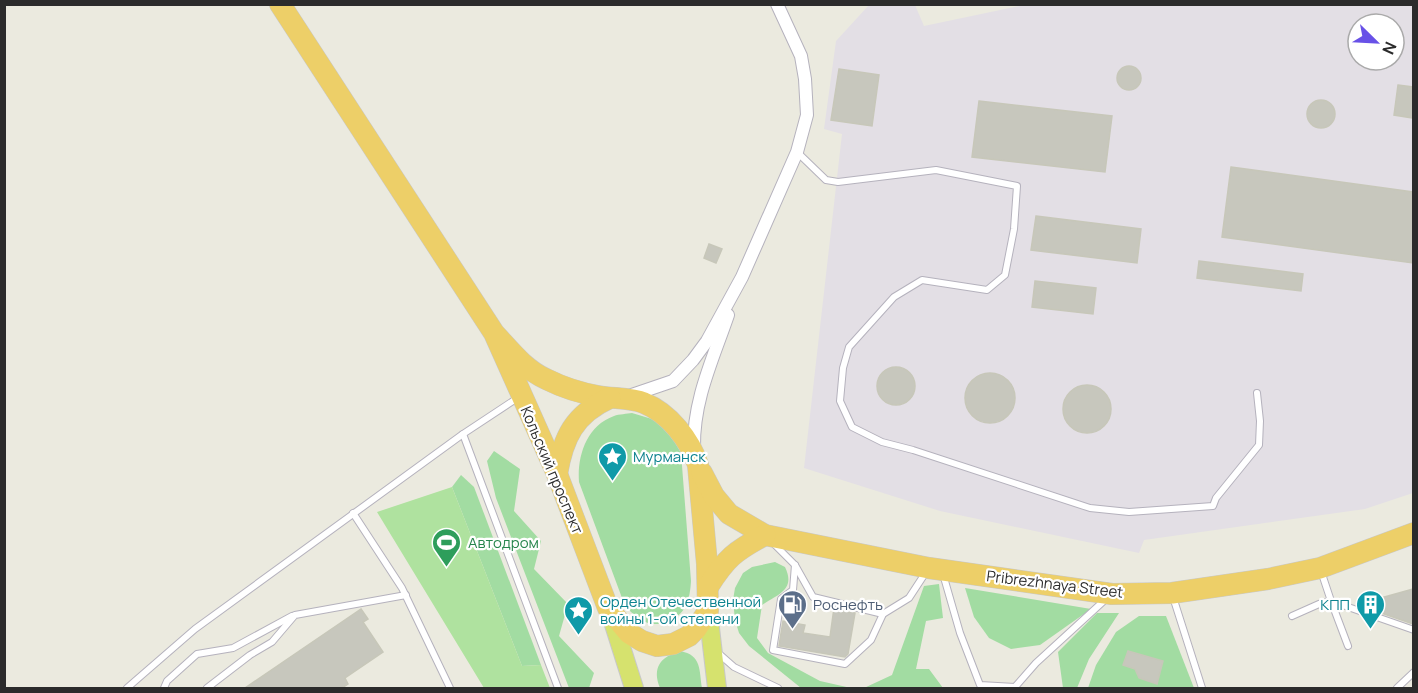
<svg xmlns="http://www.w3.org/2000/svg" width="1418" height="693" font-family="Manrope,sans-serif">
<rect width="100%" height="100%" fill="#ebeadf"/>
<path fill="#e3dfe5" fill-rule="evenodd" d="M 1029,4 L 1413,5 L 1413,493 L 1365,509 L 1144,540 L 1139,553 L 940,511 L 804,468 L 842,134 L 824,129 L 836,41 L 869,5 L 915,5 L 924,26 ZM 1358,24 L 1394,24 L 1394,60 L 1358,60 Z"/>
<g fill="#a2dca2">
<path d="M 632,413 L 652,419 L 667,428 L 681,453 L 691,581 C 690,599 686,616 666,622 C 661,624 653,625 648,623 C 639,620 632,613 625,606 L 579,482 C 577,457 586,426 614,416 C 619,414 627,414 632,413 Z"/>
<polygon points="494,451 520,469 514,511 541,541 534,569 568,604 559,636 594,673 589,688 569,688 496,498 487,461"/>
<polygon points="461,475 474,487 541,665 522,666 452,487"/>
<path d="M 775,562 L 785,567 C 796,590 778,594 762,605 L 757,638 L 768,653 L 820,681 L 851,688 L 801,688 L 749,646 L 739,633 L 735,620 L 733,600 L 735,588 L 743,573 L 752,567 Z"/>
<polygon points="939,584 943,618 926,621 916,669 929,669 943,688 864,688 892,675 924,586"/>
<polygon points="965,588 1091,609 1040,645 1011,649 989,638 974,617"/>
<polygon points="1097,613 1119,613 1089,659 1077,688 1063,688 1058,652"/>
<polygon points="1139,616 1166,616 1194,688 1088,688 1096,665 1116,632"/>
<path d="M 680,651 C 702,655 699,670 702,688 L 660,688 C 652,668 660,657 680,651 Z"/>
</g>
<polygon fill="#afe29f" points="452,487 522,666 541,665 550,688 484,688 377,512"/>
<g fill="#c7c7bd" stroke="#c7c7b9" stroke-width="1.5">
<circle cx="1129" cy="78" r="12"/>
<polygon points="839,69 879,75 872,126 831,120"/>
<polygon points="1398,85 1413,87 1413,118 1394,115"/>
<circle cx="1321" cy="114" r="14"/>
<polygon points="979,101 1112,116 1105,172 972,157"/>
<polygon points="1231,167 1413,192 1413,263 1222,237"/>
<polygon points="1036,216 1141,229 1137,263 1031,250"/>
<polygon points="709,244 722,249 716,263 704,258"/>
<polygon points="1199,261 1303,274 1301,291 1197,278"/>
<polygon points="1035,281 1096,288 1093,314 1032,307"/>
<circle cx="896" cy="386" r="19"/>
<circle cx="990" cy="398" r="25"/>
<circle cx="1087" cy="409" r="24"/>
<polygon points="1413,589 1413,624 1381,613 1377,599"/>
<polygon points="834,608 855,613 848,654 845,657 779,646 783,621 805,625 803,633 830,637"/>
<polygon points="361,609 368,619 363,622 383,652 345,678 348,684 342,688 245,688"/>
<polygon points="1128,651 1163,661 1157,684 1139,678 1135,669 1123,665"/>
</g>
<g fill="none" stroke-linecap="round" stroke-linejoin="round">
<defs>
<g id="lane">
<polyline points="797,152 826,180 838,182 936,170 1017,186 1014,229 1005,275 987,290 922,280 894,297 849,347 843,368 840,401 852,427 882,442 913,450 1090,508 1129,512 1213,506 1216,498 1259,445 1260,421 1257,393"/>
<polyline points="463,434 558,688"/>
<polyline points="353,513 402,588 450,688"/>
<polyline points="774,544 795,565 813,597 883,614"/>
<polyline points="795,565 793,590 781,599 773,650 845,664 871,640 883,614 909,598 926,572"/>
<polyline points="943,574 960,633 980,685 1015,687 1036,663 1107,598"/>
<polyline points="1173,597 1202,688"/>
<polyline points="1292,616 1319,604 1331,601 1321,571"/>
<polyline points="1348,646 1331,601 1414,630"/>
<polyline points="717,652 734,667 778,688"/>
<polyline points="127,688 195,629 463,434 519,397"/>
<polyline points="164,688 167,681 197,654 233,648 292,616"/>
<polyline points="207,688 250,655 272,642 295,615 406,595"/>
<polyline points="1397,688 1414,672"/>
</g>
<g id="street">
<polyline points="629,396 673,381 693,360 707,341 742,277 797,152 807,115 805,79 801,56 777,4"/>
<path d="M 694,448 C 693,400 713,359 728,315"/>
</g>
<g id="primary">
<polyline points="708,611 717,688"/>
<polyline points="610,612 634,688"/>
</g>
<g id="highway">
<path d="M 280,4 L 494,333 C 510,350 524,369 546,379 C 562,387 580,393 598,396 C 614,399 630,397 644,403 C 669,413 690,440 698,465 L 707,564 L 708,611 L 696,629 L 689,636 L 673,644 L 657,646 L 642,641 L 629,633 L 608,608 L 557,474 L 494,333"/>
<polyline points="702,473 714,496 729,514 765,535 929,568 1112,594 1172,593 1268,579 1320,568 1414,533"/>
<path d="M 557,474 C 563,438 574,414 610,398"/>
<path d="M 708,587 C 726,558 735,551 765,535"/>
</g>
</defs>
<use href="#lane" stroke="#b5b2bd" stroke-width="8"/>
<use href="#street" stroke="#b5b2bd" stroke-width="14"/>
<use href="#primary" stroke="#c8c8c8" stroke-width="20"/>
<use href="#highway" stroke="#c8c8c8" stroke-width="22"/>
<use href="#lane" stroke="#fff" stroke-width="6"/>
<use href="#street" stroke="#fff" stroke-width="12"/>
<use href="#primary" stroke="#d6e26e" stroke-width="18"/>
<use href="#highway" stroke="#edcf68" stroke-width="21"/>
</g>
<defs>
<symbol id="sight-pin" viewBox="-11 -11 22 30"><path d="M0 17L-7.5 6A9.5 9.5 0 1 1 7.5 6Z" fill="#0f9aa8" stroke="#fff"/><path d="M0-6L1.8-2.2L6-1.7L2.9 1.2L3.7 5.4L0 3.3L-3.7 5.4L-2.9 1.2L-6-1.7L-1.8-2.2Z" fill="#fff"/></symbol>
<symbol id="stadium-pin" viewBox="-11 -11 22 30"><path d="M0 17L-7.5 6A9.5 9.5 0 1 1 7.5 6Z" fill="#2e9e5b" stroke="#fff"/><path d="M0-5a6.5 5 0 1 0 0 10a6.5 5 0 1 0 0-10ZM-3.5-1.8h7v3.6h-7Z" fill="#fff"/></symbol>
<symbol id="fuel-pin" viewBox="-11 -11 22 30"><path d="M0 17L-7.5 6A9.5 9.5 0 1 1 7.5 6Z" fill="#5c6f8a" stroke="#fff"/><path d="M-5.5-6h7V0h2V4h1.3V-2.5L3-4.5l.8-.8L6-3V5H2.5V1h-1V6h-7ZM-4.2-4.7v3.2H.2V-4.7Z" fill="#fff"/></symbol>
<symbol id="building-pin" viewBox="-11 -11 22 30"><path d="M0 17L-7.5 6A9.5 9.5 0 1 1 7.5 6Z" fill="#0f9aa8" stroke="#fff"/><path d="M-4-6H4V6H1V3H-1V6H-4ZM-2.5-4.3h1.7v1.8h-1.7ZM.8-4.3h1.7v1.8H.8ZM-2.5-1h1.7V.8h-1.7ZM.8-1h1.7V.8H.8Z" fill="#fff"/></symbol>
</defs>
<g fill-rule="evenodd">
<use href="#sight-pin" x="596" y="440" width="33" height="45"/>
<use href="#stadium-pin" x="430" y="526" width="33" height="45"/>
<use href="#fuel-pin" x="776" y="588" width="33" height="45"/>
<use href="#building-pin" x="1354" y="588" width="33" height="45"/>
<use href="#sight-pin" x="562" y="594" width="33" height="45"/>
</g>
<g text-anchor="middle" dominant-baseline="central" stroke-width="4.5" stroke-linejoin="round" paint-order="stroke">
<g font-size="15" fill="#0d838f" stroke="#fff" text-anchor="start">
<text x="633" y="456">Мурманск</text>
<text x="600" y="601">Орден Отечественной<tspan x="600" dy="17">войны 1-ой степени</tspan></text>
<text x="1350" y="604" text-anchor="end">КПП</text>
</g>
<g font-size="15" fill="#2b2b2b" stroke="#fff">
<text transform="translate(552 470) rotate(67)">Кольский проспект</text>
<text transform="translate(1055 584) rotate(7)">Pribrezhnaya Street</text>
</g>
<g font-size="15" fill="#27864d" stroke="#fff" text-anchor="start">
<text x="468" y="542">Автодром</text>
</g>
<g font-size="15" fill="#4e5e75" stroke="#fff" text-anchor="start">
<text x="813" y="604">Роснефть</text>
</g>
</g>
<rect width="1418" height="693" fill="none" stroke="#2b2b2b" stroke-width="12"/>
<g transform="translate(1376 42) rotate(114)"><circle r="28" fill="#ffffff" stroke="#aaaaaa" stroke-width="1.5"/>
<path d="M0-4.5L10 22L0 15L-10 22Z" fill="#6851e7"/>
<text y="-9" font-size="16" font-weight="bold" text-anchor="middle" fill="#2b2b2b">N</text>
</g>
</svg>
